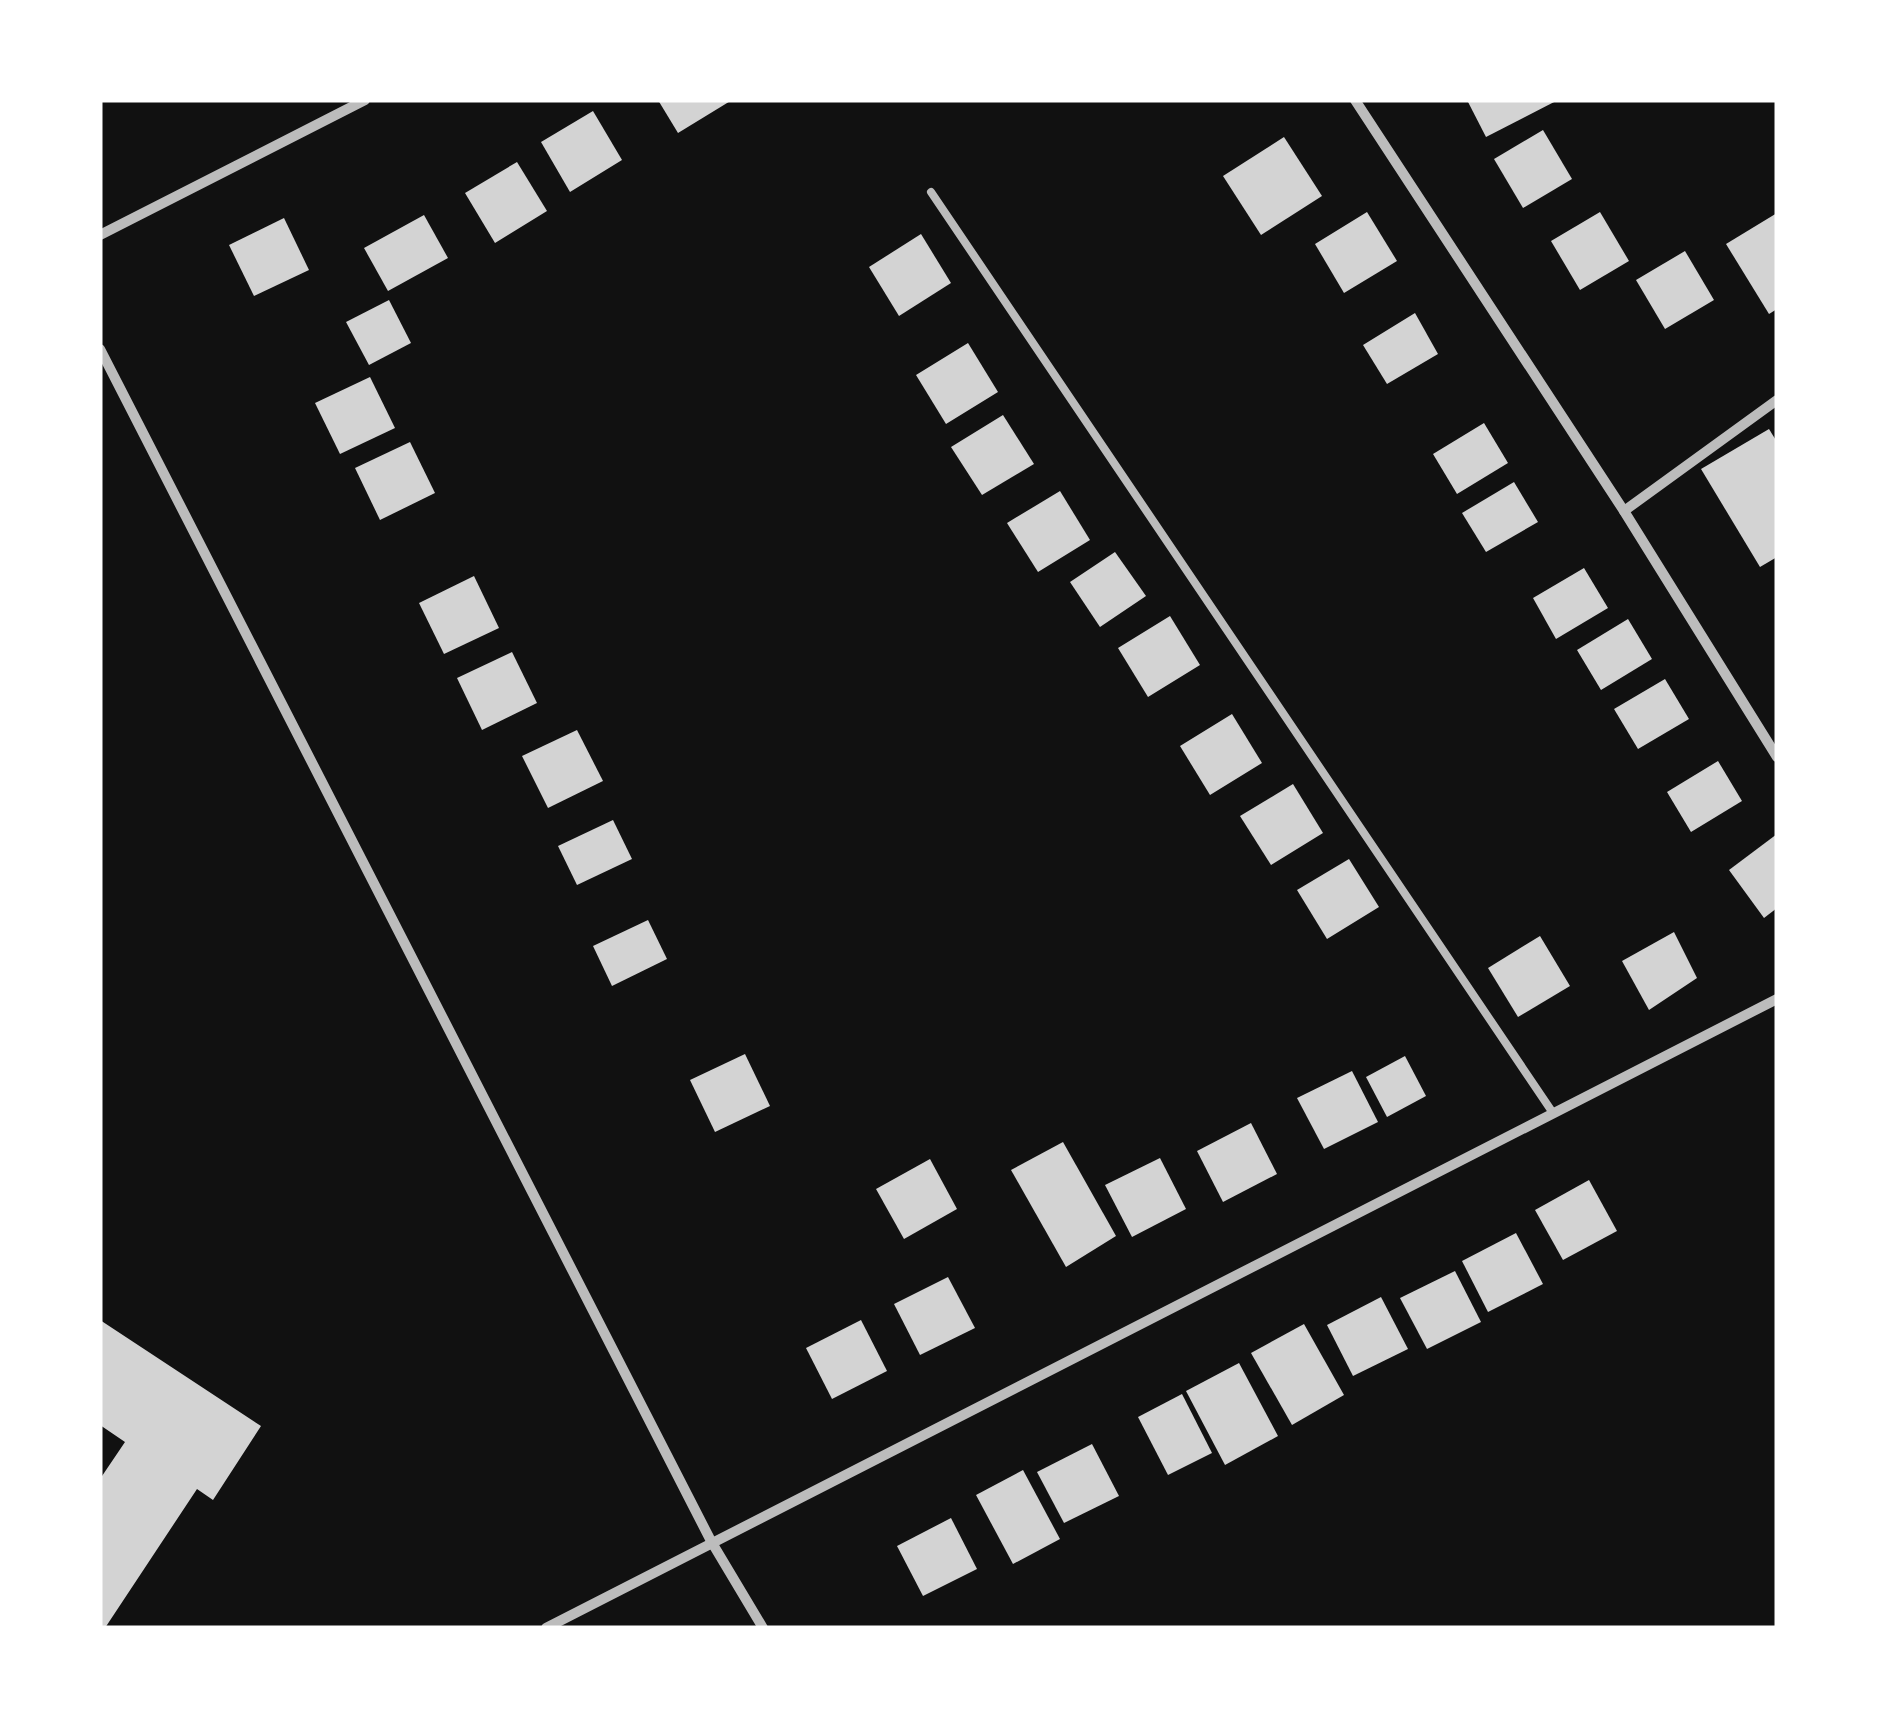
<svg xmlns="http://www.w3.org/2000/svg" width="1877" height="1728" font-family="'Fira Sans',sans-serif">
<rect width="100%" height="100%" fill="#111"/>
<g fill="#d3d3d3">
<polygon points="658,100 732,100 678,133"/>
<polygon points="1467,100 1558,100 1486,137"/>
<polygon points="593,111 622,160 570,192 541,142"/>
<polygon points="1543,130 1572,179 1523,208 1494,159"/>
<polygon points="1284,137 1322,196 1261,235 1223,176"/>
<polygon points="517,162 547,211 495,243 465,193"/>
<polygon points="1367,212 1397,261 1344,293 1315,244"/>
<polygon points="1600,212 1629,261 1580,290 1551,241"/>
<polygon points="1777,213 1777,309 1769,314 1726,244"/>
<polygon points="424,215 448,258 388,291 364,248"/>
<polygon points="284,218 309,270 254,296 229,245"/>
<polygon points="921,234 951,283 899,316 869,267"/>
<polygon points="1685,251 1714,300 1665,329 1636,280"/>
<polygon points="389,300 411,343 369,365 346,322"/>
<polygon points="1415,313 1438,354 1387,384 1363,345"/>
<polygon points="968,343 998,392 946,424 916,375"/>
<polygon points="370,377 395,428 340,454 315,403"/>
<polygon points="1003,415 1034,464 982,495 951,447"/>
<polygon points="1484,423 1508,463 1457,494 1433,454"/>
<polygon points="1769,429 1777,442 1777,557 1760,567 1701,469"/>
<polygon points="410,442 435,493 380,520 355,468"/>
<polygon points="1514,482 1538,522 1486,552 1462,513"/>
<polygon points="1060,491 1090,540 1038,572 1007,523"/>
<polygon points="1115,552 1146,596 1100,627 1070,582"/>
<polygon points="1584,568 1608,608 1556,639 1533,598"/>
<polygon points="474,576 499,628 444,654 419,603"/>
<polygon points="1170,616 1200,665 1148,697 1118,648"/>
<polygon points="1628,619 1652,659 1601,690 1577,650"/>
<polygon points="512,652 537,703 482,730 457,678"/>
<polygon points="1665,679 1689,719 1638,749 1614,709"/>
<polygon points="1232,714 1262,763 1210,795 1180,746"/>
<polygon points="577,730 603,781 548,808 522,756"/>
<polygon points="1718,761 1742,801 1691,832 1667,792"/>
<polygon points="1293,784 1323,833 1271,865 1240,816"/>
<polygon points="613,820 632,859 577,885 558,846"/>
<polygon points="1777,834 1777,908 1764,918 1729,870"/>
<polygon points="1349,859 1379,907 1327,939 1297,890"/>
<polygon points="648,920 667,959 612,986 593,946"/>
<polygon points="1674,932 1697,978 1649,1010 1622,961"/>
<polygon points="1540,936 1570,986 1518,1017 1488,968"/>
<polygon points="745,1054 770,1106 715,1132 690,1080"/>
<polygon points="1405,1056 1426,1096 1387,1117 1366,1077"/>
<polygon points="1352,1071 1378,1122 1324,1149 1297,1098"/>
<polygon points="1251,1123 1277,1174 1223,1202 1197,1151"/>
<polygon points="1063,1142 1116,1236 1066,1267 1011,1170"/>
<polygon points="1160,1158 1186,1209 1132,1237 1105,1185"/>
<polygon points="930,1159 957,1209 904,1239 876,1189"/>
<polygon points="1589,1180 1617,1231 1563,1260 1535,1210"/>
<polygon points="1516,1233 1543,1284 1488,1312 1462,1261"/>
<polygon points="1455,1271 1481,1322 1427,1349 1400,1298"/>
<polygon points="948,1277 975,1328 920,1355 894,1304"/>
<polygon points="1381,1297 1408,1349 1353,1376 1327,1325"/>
<polygon points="100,1320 261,1426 213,1500 197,1489 105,1628 100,1628 100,1479 125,1442 100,1425"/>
<polygon points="861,1320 887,1371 832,1399 806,1348"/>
<polygon points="1304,1324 1344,1395 1292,1425 1251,1353"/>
<polygon points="1239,1363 1278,1436 1225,1465 1186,1391"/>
<polygon points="1182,1394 1212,1453 1168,1475 1138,1417"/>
<polygon points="1092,1444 1119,1496 1064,1523 1037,1472"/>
<polygon points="1023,1470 1060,1539 1013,1564 976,1495"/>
<polygon points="951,1518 977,1569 923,1596 897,1546"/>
</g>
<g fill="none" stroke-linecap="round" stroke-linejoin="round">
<polyline stroke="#bcbcbc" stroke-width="8" points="931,192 1553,1113"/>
<g stroke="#bcbcbc" stroke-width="10">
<polyline points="1355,100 1624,511 1777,757"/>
<polyline points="100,235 365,100"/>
<polyline points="100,349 711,1541 763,1628"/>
<polyline points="1624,511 1777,400"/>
<polyline points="546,1628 1777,999"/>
</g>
</g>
<rect width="1877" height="1728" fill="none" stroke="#ffffff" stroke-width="205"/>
</svg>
